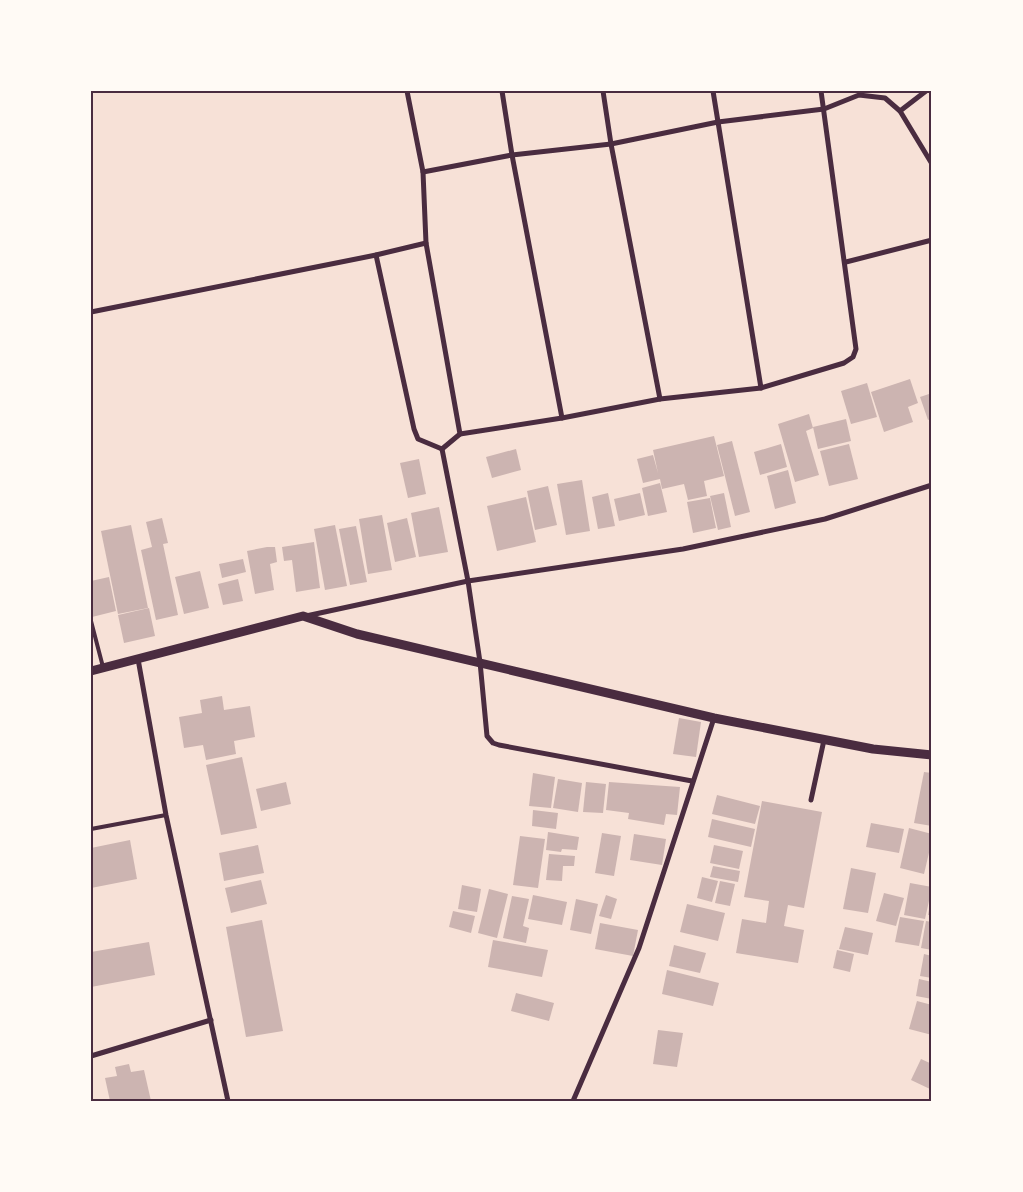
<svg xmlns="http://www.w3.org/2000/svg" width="1023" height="1192" font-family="Barlow,sans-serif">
<rect width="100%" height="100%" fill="#f7e1d7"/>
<g fill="#ccb4b1">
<polygon points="910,379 918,403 908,407 913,422 884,432 871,392"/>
<polygon points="867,383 877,417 851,424 841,391"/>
<polygon points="932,393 932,418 928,420 920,397"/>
<polygon points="809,414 813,428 806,431 819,475 795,482 778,424"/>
<polygon points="846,419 851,441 818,449 813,427"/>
<polygon points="714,436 724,476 704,481 707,496 688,500 684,484 662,489 660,479 643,483 637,459 653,455 658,473 653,450"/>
<polygon points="732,441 750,512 735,516 717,445"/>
<polygon points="781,444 787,467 760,475 754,452"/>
<polygon points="849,444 858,479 829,486 820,451"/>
<polygon points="516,449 521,470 492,478 486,457"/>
<polygon points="419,459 426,494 408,498 400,463"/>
<polygon points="788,470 796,503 775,509 767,476"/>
<polygon points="582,480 590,531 566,535 557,484"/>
<polygon points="660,483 667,512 648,516 642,488"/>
<polygon points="548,486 557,525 535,530 527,491"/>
<polygon points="608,493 615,526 598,529 592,497"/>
<polygon points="640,493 645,515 619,521 614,499"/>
<polygon points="724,493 731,527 718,530 710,496"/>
<polygon points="526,497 536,542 497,551 487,506"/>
<polygon points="710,498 716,528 693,533 687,502"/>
<polygon points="439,507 448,552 419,557 411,513"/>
<polygon points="382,515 392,570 368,574 359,519"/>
<polygon points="162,518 168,543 163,544 178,615 156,620 141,550 152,547 146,522"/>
<polygon points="407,518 416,557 395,562 387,523"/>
<polygon points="131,525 148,608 118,614 101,531"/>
<polygon points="335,525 347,586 325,590 314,529"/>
<polygon points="356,526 367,582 350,585 339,529"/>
<polygon points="314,542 320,588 296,592 292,560 284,561 282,547"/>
<polygon points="267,547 275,547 277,562 270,564 274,590 255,594 247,551"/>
<polygon points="243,559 246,572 222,578 219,564"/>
<polygon points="200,571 209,608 184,614 175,577"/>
<polygon points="109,577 116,611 92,617 91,581"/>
<polygon points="238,579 243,601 223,605 218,584"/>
<polygon points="149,608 155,636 124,643 118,615"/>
<polygon points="222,696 224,710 250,706 255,737 234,741 236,754 206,760 203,745 184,748 179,717 202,713 200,700"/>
<polygon points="679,718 701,722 696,757 673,754"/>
<polygon points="242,757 257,828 221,835 206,765"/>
<polygon points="924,772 932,773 932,826 914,823"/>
<polygon points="533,773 555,777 551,808 529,806"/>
<polygon points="558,779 582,783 578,812 553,808"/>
<polygon points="286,782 291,804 261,811 256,789"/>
<polygon points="586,782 606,784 603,813 583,812"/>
<polygon points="609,782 680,787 677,815 666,814 664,825 628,819 629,813 606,810"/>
<polygon points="717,795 760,806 755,824 712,814"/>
<polygon points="762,801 822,812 804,908 788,905 784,926 804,930 798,963 736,953 742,919 766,923 769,901 744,897"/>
<polygon points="533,810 558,813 556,829 532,826"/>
<polygon points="712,819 755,829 751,847 708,837"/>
<polygon points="871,823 904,829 899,853 866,847"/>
<polygon points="909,828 932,834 932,840 924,874 900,868"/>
<polygon points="548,832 579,837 577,850 562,849 561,852 546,850"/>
<polygon points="602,833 621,836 614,876 595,873"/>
<polygon points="634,834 666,839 662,865 630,860"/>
<polygon points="520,836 545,839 538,888 513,885"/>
<polygon points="130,840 137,879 91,888 91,848"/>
<polygon points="258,845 264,873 224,881 219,853"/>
<polygon points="714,845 743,851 739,869 710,863"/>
<polygon points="549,854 575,856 574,866 563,866 562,881 546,880"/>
<polygon points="713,866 740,871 738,882 710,877"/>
<polygon points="851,868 876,873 868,913 843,909"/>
<polygon points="702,877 718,881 712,902 697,898"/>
<polygon points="261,880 267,904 231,913 225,888"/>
<polygon points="720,881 735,884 730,906 715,903"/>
<polygon points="910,883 932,887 925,919 904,915"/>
<polygon points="462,885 481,889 477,912 458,909"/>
<polygon points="489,889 508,894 497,938 478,933"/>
<polygon points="884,893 904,898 896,926 876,921"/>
<polygon points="533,895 567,902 562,925 528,919"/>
<polygon points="606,895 617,899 611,919 599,916"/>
<polygon points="512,896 529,899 523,926 529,928 526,943 503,938"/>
<polygon points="576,899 598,904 591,934 570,930"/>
<polygon points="931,899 932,899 932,915 928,915"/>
<polygon points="687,904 725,913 718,941 680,932"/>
<polygon points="453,911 475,916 471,933 449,927"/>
<polygon points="900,917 924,921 919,946 895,942"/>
<polygon points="262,920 283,1031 246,1037 226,927"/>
<polygon points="926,921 932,922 932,950 921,948"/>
<polygon points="600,923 638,930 633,956 595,949"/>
<polygon points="845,927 873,933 868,955 839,949"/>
<polygon points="493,940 548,950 542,977 488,967"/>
<polygon points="149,942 155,975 91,987 91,952"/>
<polygon points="674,945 706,953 700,973 669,966"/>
<polygon points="837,950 854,954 850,972 833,968"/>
<polygon points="924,954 932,956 932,978 920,976"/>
<polygon points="667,970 719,983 713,1006 662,994"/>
<polygon points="919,979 932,982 932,999 916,996"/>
<polygon points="516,993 554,1003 549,1021 511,1011"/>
<polygon points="917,1001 932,1005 932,1035 909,1029"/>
<polygon points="658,1030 683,1033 677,1067 653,1064"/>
<polygon points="921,1059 932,1064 932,1084 930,1089 911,1080"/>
<polygon points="129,1064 131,1072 144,1070 151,1101 110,1101 105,1078 117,1076 115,1067"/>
</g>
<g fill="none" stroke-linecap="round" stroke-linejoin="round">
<g stroke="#4a2c40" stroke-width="4">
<polyline points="91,621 103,667"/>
<polyline points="91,829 166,815"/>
</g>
<g stroke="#4a2c40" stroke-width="5">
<polyline points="407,91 423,172 426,243 460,434 442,449"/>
<polyline points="502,91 512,155 562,418"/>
<polyline points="603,91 611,144 660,399"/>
<polyline points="713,91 761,388"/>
<polyline points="900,111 926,91"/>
<polyline points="423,172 512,155 611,144 718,122 824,109 859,95 885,98 900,111 932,164"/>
<polyline points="376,255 414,429 418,439 442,449"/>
<polyline points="846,262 932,240"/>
<polyline points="91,312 376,255 426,243"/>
<polyline points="460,434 562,418 660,399 761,388 844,363 853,357 856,349 821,91"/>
<polyline points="442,449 468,581 480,662 487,736 493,743 499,745 692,781"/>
<polyline points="306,616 468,581 683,549 825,519 932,485"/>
<polyline points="138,659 166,815 228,1101"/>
<polyline points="811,800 824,740"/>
<polyline points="91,1056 211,1020"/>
<polyline points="573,1101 639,948 714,718"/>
</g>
<polyline stroke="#4a2c40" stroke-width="9" points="91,671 303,616 357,634 714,718 873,749 932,755"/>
</g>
<rect width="1023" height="1192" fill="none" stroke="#fffaf5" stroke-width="185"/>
<rect x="92" y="92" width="838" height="1008" fill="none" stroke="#4a2c40" stroke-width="2"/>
</svg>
